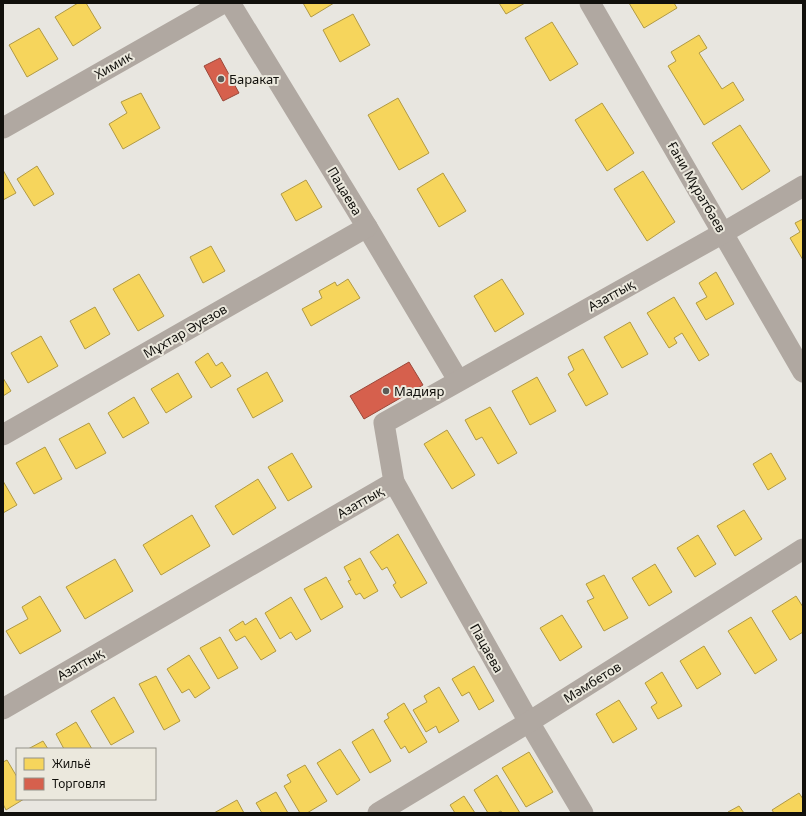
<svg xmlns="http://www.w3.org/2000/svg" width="806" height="816" font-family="'Noto Sans',sans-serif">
<rect width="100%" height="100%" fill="#e8e6e0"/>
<g fill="#f6d55c" stroke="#b19a44">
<polygon points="78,3 86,3 101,28 73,46 55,17"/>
<polygon points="303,3 334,3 311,17"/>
<polygon points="499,3 525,3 506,14"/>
<polygon points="629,3 674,3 677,8 644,28"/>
<polygon points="353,14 370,45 340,62 323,30"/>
<polygon points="552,22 578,64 550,81 525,38"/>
<polygon points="39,28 58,59 27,77 9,45"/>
<polygon points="699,35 707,48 699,53 722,89 733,82 744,100 704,125 668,66 676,61 671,52"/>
<polygon points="141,93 160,128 123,149 109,124 127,113 121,102"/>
<polygon points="398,98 429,153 399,170 368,115"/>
<polygon points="602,103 634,153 607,171 575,120"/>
<polygon points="740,125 770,171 742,190 712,143"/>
<polygon points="37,166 54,194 34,206 17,179"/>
<polygon points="3,170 16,193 3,200"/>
<polygon points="643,171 675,222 647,241 614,189"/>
<polygon points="443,173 466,211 439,227 417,189"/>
<polygon points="306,180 322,207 296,221 281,194"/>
<polygon points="803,219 803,260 790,238 800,232 795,223"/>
<polygon points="211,246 225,271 203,283 190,257"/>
<polygon points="716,272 734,304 706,320 696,303 707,297 699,283"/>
<polygon points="139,274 164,316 138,331 113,289"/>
<polygon points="348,279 360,298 311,326 302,309 322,298 319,291 335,282 337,286"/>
<polygon points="502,279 524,314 495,332 474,296"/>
<polygon points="674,297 709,355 699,361 682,333 674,338 677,343 669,348 647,313"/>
<polygon points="95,307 110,334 85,349 70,321"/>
<polygon points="630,322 648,354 622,368 604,337"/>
<polygon points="41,336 58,366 28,383 11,353"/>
<polygon points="583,349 608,394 586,406 568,374 574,370 568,357"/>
<polygon points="208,353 216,366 222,362 231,376 211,388 195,362"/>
<polygon points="267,372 283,401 253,418 237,389"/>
<polygon points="178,373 192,397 166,413 151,389"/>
<polygon points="537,377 556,411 530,425 512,391"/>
<polygon points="3,378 11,391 3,396"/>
<polygon points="134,397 149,423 123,438 108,413"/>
<polygon points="490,407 517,453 498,464 482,437 476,440 465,420"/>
<polygon points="89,423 106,453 76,469 59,439"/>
<polygon points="447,430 475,475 452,489 424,444"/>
<polygon points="45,447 62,479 34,494 16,463"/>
<polygon points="292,453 312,487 288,501 268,467"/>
<polygon points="771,453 786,479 768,490 753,464"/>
<polygon points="258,479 276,508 233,535 215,506"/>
<polygon points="3,481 17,505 3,513"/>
<polygon points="744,510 762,539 735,556 717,526"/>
<polygon points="192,515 210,546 161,575 143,545"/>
<polygon points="398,534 427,583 401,598 393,585 396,583 387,567 382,570 370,552"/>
<polygon points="698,535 716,564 695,577 677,548"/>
<polygon points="360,558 378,591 364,599 360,593 356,595 348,581 351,580 344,567"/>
<polygon points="115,559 133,591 85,619 66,587"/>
<polygon points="655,564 672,592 649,606 632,578"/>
<polygon points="604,575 628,618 604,631 587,601 594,598 586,584"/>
<polygon points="326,577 343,607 321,620 304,589"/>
<polygon points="40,596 61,631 20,654 6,631 28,619 22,607"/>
<polygon points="796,596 803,607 803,632 790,640 772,611"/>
<polygon points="291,597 311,631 296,640 291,632 280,639 265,613"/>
<polygon points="562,615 582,647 560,661 540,628"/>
<polygon points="751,617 777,660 755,674 728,631"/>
<polygon points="256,618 276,651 261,660 245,636 236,641 229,630 243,621 245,625"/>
<polygon points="220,637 238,668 218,679 200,648"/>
<polygon points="704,646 721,674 697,689 680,661"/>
<polygon points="189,655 210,688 195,698 189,689 182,693 167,669"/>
<polygon points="474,666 494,701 479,710 469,692 462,696 452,679"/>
<polygon points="662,672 682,706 658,719 651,707 657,703 645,683"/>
<polygon points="156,676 180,721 164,730 139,684"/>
<polygon points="439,687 459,721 439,733 436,726 426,732 413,710 427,702 424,696"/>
<polygon points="114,697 134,732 111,745 91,711"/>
<polygon points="619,700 637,729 613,743 596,714"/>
<polygon points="404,703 427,742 409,753 405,746 401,749 384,721 389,718 387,714"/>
<polygon points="76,722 92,749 64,749 56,734"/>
<polygon points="373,729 391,761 370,773 352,742"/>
<polygon points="43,741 48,749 28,749"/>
<polygon points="340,749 360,780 337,795 317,763"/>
<polygon points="529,752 553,792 526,807 502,768"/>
<polygon points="7,760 17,777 17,799 24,799 6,810 3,804 3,762"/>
<polygon points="305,765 327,801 307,813 300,813 284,786 291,782 287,775"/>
<polygon points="497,775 520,813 502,813 501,811 497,813 488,813 474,790"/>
<polygon points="276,792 288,813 262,813 256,803"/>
<polygon points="799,793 803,799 803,813 774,813 772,810"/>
<polygon points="464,796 475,813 455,813 450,805"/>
<polygon points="237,800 244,813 214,813"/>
<polygon points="739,806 744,813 729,813 728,812"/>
</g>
<g fill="#d6604d" stroke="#9b483a">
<polygon points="220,58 239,93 223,101 204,66"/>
<polygon points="409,362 423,385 364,419 350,396"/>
</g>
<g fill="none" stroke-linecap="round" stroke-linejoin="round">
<g stroke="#b0a8a1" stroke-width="21">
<polyline points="230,3 367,227 458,380"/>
<polyline points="590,3 803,372"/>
<polyline points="3,128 223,3"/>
<polyline points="3,435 367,227"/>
<polyline points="394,482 529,722 583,813"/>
<polyline points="3,709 394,482 384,423 723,233 803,186"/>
<polyline points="378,813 529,722 803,549"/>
</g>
</g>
<g fill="#5c5b56" stroke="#ebe8dd" stroke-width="1.5">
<circle cx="221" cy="79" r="4"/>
<circle cx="386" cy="391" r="4"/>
</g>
<g text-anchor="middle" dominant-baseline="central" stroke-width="4" stroke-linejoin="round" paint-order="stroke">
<g font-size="13" fill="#11100c" stroke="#ebe8dd">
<text transform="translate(113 65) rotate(-30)">Химик</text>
<text transform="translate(697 187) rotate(60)">Ғани Мұратбаев</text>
<text transform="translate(345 191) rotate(59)">Пацаева</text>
<text transform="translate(611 295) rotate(-29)">Азаттық</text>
<text transform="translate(185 331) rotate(-30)">Мұхтар Әуезов</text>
<text transform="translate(360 502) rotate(-30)">Азаттық</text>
<text transform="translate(487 648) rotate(61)">Пацаева</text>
<text transform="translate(80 664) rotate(-30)">Азаттық</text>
<text transform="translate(592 682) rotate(-32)">Мәмбетов</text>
</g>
<g font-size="13" fill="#11100c" stroke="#ebe8dd" text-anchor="start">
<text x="229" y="79">Баракат</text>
<text x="394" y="391">Мадияр</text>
</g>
</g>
<rect width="806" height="816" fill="none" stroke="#11100c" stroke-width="8"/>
<rect x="16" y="748" width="140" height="52" fill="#ebe8dd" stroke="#949289"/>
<rect x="24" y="758" width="20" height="12" fill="#f6d55c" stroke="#949289"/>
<text x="52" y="768" font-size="12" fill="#11100c">Жильё</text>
<rect x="24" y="778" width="20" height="12" fill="#d6604d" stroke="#949289"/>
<text x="52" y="788" font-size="12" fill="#11100c">Торговля</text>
</svg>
